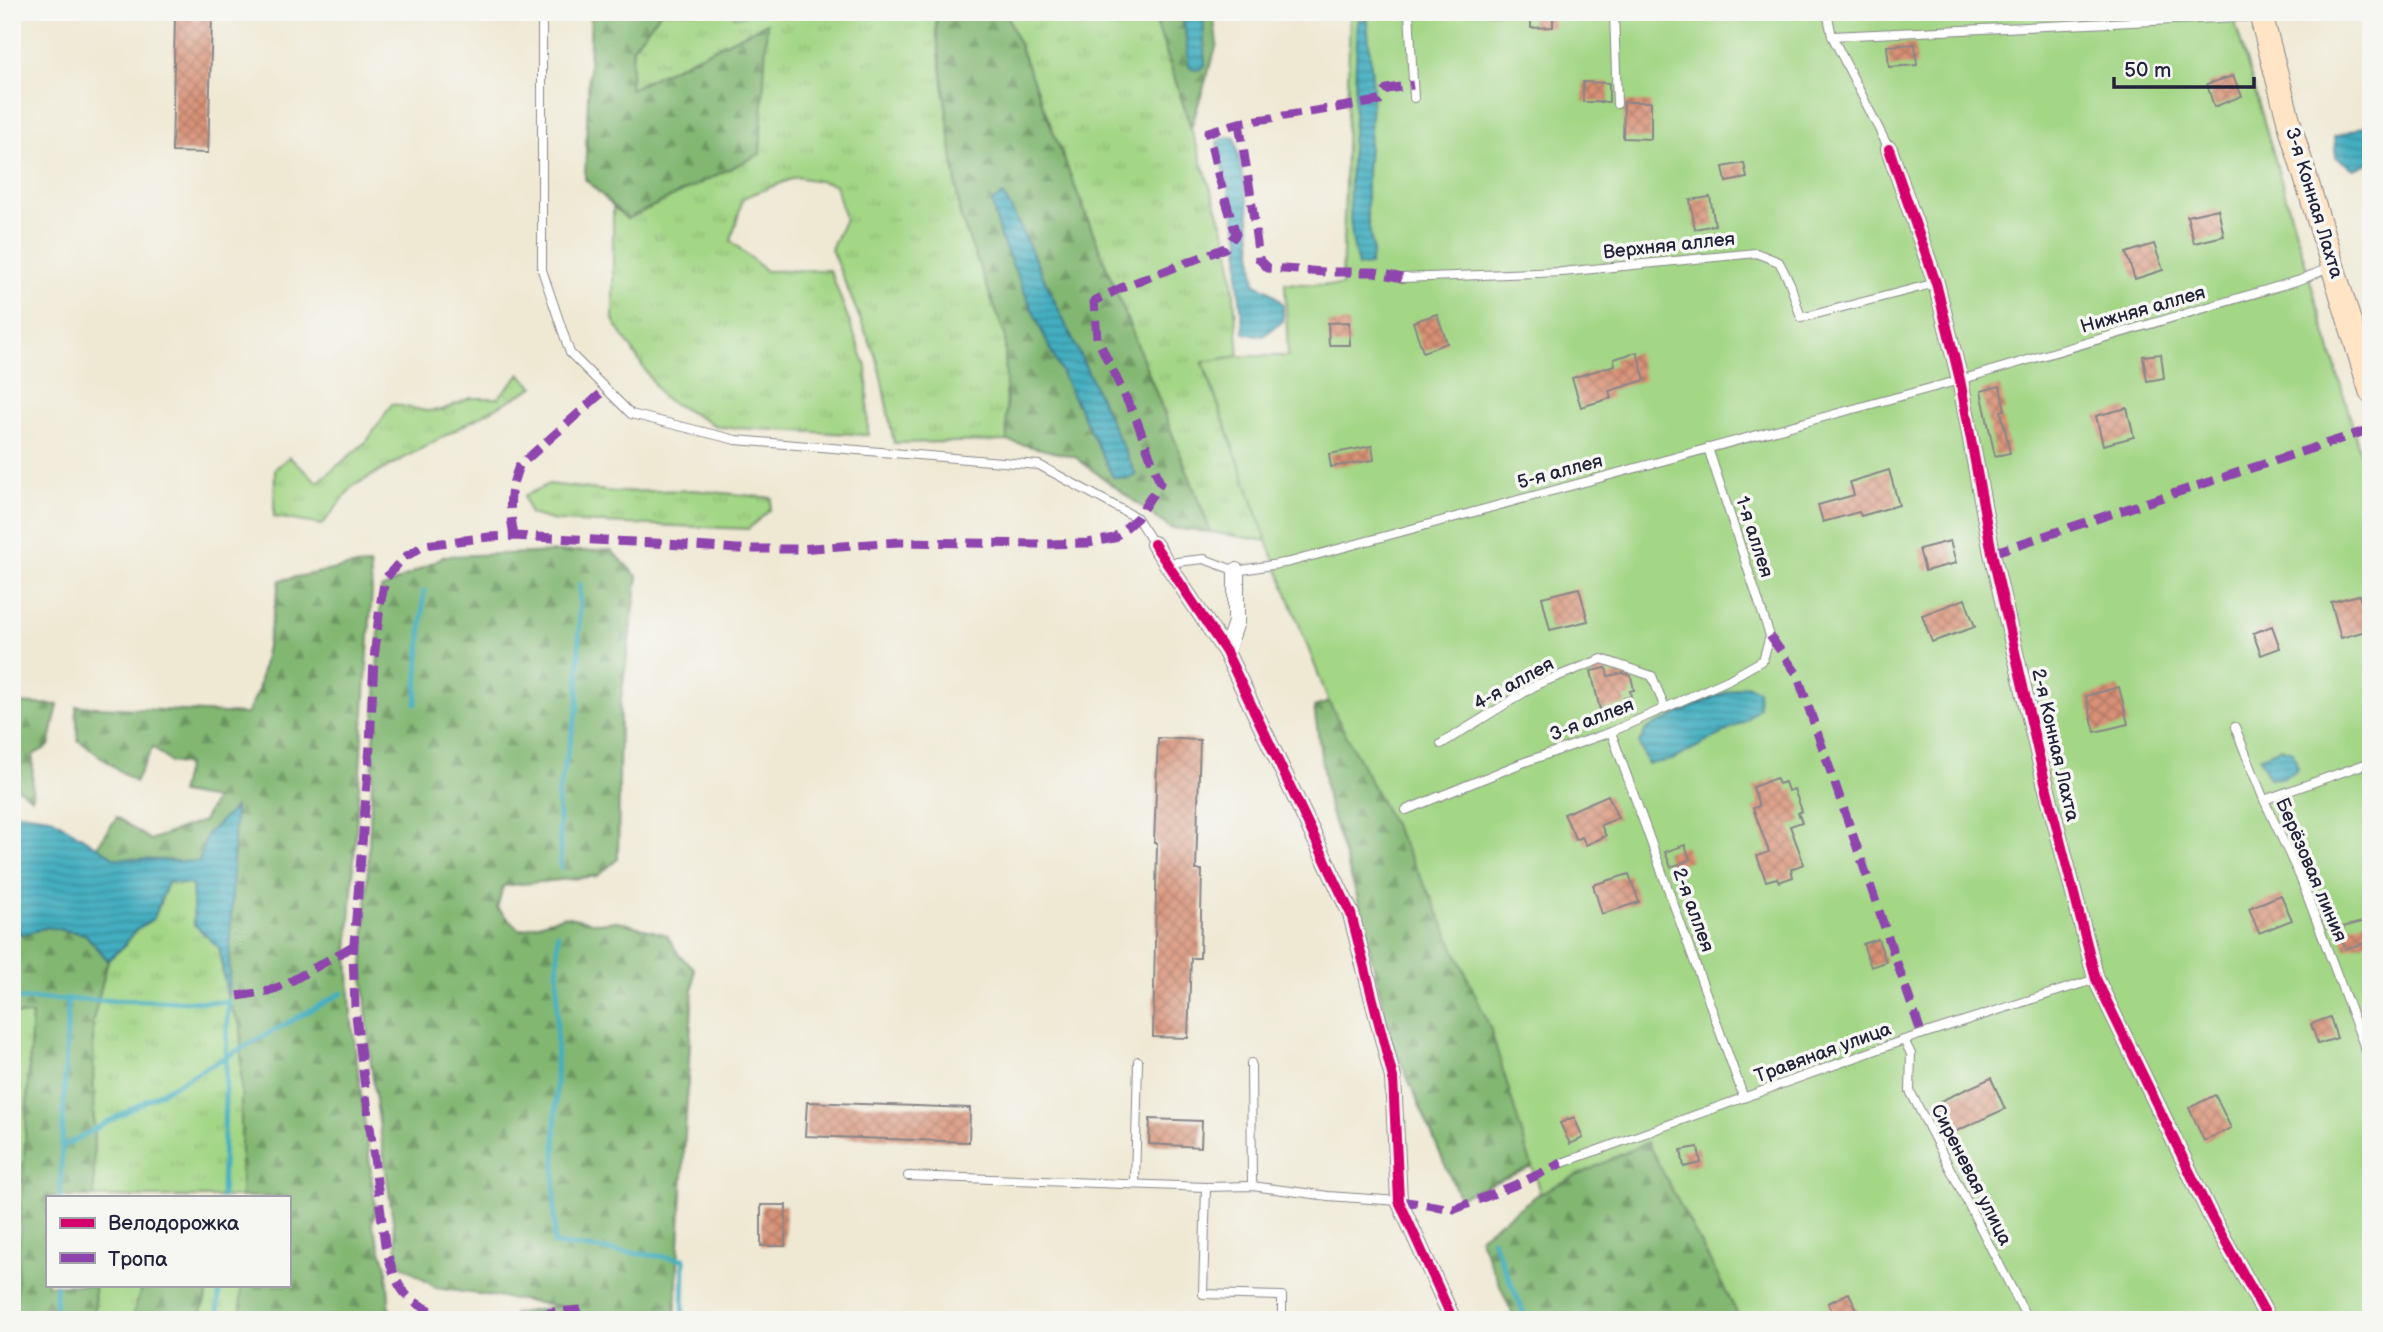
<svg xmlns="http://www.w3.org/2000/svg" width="2383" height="1332" font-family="'Balsamiq Sans',sans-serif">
<defs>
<pattern id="grass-tufts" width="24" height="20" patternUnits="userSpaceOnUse" patternTransform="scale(1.75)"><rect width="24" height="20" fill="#a3d685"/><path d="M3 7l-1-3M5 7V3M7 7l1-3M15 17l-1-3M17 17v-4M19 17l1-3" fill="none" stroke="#8cb774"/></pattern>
<pattern id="forest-firs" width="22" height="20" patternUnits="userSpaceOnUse" patternTransform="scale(1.75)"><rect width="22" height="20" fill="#82b772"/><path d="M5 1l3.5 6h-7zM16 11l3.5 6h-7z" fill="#6a945f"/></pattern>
<pattern id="water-rules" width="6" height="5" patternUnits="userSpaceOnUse" patternTransform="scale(1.75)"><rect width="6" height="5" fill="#42aec0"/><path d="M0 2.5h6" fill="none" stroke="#378d9d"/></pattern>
<pattern id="building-cross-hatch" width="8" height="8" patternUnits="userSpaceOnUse" patternTransform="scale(1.75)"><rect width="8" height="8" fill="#d89176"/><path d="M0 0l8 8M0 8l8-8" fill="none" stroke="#af7662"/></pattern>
</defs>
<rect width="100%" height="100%" fill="#f6f6f2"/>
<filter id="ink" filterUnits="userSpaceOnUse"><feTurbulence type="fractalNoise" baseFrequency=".0143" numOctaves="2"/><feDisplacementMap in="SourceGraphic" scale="14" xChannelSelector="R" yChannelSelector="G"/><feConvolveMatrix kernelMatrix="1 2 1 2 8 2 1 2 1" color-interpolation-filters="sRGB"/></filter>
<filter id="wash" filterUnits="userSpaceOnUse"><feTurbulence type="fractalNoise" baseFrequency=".00686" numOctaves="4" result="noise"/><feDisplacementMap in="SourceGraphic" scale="28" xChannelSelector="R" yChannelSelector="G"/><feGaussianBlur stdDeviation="1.57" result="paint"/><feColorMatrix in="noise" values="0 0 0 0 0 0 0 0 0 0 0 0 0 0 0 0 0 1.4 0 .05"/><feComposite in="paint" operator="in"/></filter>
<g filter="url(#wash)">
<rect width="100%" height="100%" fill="#efe9d4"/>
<g fill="url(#grass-tufts)" stroke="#627c60" stroke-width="2">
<polygon points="661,12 732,12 735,17 763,12 937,12 936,28 960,215 1005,335 1007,441 894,443 878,362 831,249 845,219 835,184 796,177 743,198 731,241 766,271 830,270 867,369 868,435 718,427 663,398 613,320 613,206 627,219 766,24 630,90 633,47"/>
<polygon points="1006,12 1153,12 1230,248 1239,356 1203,363 1267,541 1211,532"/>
<polygon points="520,374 534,387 353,486 322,525 274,517 275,469 289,457 318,482 367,441 392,404 426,411 442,410 470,398 498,398"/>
<polygon points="549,484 615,492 693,490 772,498 770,510 748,529 555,521 530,514 524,496"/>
<polygon points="168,882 193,885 194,924 219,948 228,1002 241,1026 241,1197 94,1197 93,1020 108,960 124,946 136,930 154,918"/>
<polygon points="12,1014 32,1015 15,1320 12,1320"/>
<polygon points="94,1285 143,1285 131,1320 95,1320"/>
<polygon points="207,1285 241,1285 241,1320 198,1320 208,1292"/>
</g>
<g fill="url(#forest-firs)" stroke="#526c56" stroke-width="2">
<polygon points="591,12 661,12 633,47 630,89 767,23 760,154 627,219 585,179"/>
<polygon points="937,12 1006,12 1211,532 1170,528 1075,457 1007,441 1005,335 960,215 936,28"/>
<polygon points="1153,12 1213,12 1217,44 1191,128"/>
<polygon points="611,550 638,577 620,707 618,859 597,876 503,886 497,908 520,930 564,916 597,923 617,921 667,935 679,955 694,968 675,1320 513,1320 513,1314 560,1306 436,1288 399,1263 371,1066 363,971 381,589 445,556"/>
<polygon points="370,565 372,591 348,951 351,1015 376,1212 372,1223 387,1268 390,1317 402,1320 241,1320 241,1285 289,1285 289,1197 241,1197 241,1026 228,1002 235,808 207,834 199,862 115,858 97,847 117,817 150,840 203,821 215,799 180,793 187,765 170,762 153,747 135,782 78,740 76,706 247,714 258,691 280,580 352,566"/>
<polygon points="1329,702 1431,897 1490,1027 1532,1167 1459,1197 1392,1042 1357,896 1328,803 1314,707"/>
<polygon points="12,703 58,705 49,746 33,755 32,798 12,784"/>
<polygon points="12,927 22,935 47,927 85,934 108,960 93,1020 94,1197 47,1197 47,1285 94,1285 95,1320 15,1320 32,1015 12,1014"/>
<polygon points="1647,1142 1741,1320 1515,1320 1479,1237 1540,1193"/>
<polygon points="143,1285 207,1285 208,1292 198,1320 131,1320"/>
</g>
<polygon fill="#a3d685" stroke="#627c60" stroke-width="2" points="1350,12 2232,12 2355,434 2371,496 2371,1320 1741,1320 1647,1142 1540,1193 1490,1027 1431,897 1329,702 1267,541 1203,362 1239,356 1288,356 1285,283 1342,286"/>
<g fill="url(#water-rules)" stroke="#32687e" stroke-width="2">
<polygon points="1183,12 1203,12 1205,66 1198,70 1189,67"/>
<path d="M 1367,19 L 1373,89 L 1367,174 L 1367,215 L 1373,250 L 1370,265 L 1358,266 C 1344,216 1351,168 1354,117 C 1355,84 1356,52 1358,20 Z"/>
<polygon points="2371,124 2371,162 2354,169 2336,157 2334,137"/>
<polygon points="1226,137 1235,138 1248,205 1255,284 1267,289 1283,304 1283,321 1263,336 1244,333 1238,282 1240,239 1217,142"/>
<polygon points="1003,195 1013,212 1136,475 1128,479 1113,477 1049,347 1000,237 992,202"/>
<polygon points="1746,685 1758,690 1759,707 1744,722 1672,760 1648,764 1639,744 1646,729 1714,697"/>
<path d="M 2280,748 L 2293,752 L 2298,768 C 2290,776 2280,780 2269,778 L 2260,757 Z"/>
<polygon points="235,807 228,1002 219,948 194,924 192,885 168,882 154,918 136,930 124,946 108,960 85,934 47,927 22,935 12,927 12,812 50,817 115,858 199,862 207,834"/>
</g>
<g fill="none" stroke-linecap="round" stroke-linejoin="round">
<g stroke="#42aec0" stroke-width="5">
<polyline points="416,704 424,591"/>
<polyline points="561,868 558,796 578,706 580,584"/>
<polyline points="558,934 554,1244 684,1259 683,1320"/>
<polyline points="12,999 228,1002 222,1197"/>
<polyline points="62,1147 342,993"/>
<polyline points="12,1170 15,1168"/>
<polyline points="60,1197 68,1000"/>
<polyline points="1492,1239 1527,1320"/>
<polyline points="55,1320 56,1285"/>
<polyline points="218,1320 219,1285"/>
</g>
</g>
<g id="blocks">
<g fill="url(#building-cross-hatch)">
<polygon points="1531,12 1553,12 1553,27 1531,28"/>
<polygon points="175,17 212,18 208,153 172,152"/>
<polygon points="1915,44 1917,65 1889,67 1887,46"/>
<polygon points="2233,76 2242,96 2214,107 2207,84"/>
<polygon points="1583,82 1609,83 1609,102 1583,102"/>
<polygon points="1624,102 1651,102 1651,139 1623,138"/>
<polygon points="1744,163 1747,178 1726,182 1723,167"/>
<polygon points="1710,197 1715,225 1695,229 1690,200"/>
<polygon points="2218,209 2224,236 2194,243 2187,216"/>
<polygon points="2154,244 2163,270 2135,279 2126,253"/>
<polygon points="1437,314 1447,343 1423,352 1413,322"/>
<polygon points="1349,322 1350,345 1329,345 1328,323"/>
<polygon points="1637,352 1645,380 1609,391 1611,398 1581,407 1572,378 1615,365 1614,359"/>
<polygon points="2161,354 2164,378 2147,381 2143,356"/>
<polygon points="2000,386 2005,410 2001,411 2010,453 1995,456 1981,391"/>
<polygon points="2127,408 2134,437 2103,445 2096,416"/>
<polygon points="1372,446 1374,460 1331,467 1329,454"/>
<polygon points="1889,470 1899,505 1861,516 1859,512 1823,522 1818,505 1854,495 1850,482"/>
<polygon points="1950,541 1956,563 1925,571 1919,549"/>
<polygon points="1579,588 1588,621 1550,630 1542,597"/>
<polygon points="2359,595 2369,630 2341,638 2331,602"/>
<polygon points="1965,599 1975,627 1932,642 1922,615"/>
<polygon points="2272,626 2280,648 2261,655 2253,633"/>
<polygon points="1606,668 1608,676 1623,673 1631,676 1634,690 1630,691 1631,697 1624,698 1626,704 1600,710 1591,671"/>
<polygon points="2119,687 2128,724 2095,732 2086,696"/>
<polygon points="1158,738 1200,740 1196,870 1202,870 1200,958 1191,958 1188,1038 1153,1037 1157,843 1154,843"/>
<polygon points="1776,778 1779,784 1785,782 1788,791 1794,789 1802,811 1798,813 1802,822 1790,826 1804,864 1791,869 1793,877 1779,882 1777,878 1766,881 1757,856 1769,852 1753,808 1759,806 1753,787"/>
<polygon points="1608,795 1618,818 1601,825 1606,836 1586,845 1582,837 1576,840 1564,814"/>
<polygon points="1685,845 1690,860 1671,867 1665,852"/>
<polygon points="1629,874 1639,902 1602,914 1593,885"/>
<polygon points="2281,895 2292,920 2259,933 2249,908"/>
<polygon points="2366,921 2371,941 2345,949 2339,928"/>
<polygon points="1878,939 1886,962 1871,967 1863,944"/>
<polygon points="2330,1017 2337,1038 2318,1044 2311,1024"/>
<polygon points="1991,1078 2005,1109 1950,1134 1936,1103"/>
<polygon points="2215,1095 2231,1128 2204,1141 2189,1108"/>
<polygon points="807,1102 970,1108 969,1142 805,1136"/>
<polygon points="1574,1117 1583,1138 1570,1144 1560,1123"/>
<polygon points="1150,1119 1202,1121 1201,1147 1149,1144"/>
<polygon points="1698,1147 1701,1163 1684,1167 1681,1150"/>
<polygon points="761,1205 786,1205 785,1246 761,1246"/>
<polygon points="1849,1293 1862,1320 1836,1320 1828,1303"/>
</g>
</g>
</g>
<g filter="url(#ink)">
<use href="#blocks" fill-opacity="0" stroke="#888688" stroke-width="2"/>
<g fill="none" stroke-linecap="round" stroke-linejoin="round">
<defs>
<g id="lane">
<polyline points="542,12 542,270 570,353 631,414 736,440 1039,465 1137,518 1154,544"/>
<polyline points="1409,12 1414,98"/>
<polyline points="1614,12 1617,104"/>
<polyline points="1827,12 1832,36 1889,149"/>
<polyline points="1832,36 2259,16"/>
<polyline points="1402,278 1562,272 1756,253 1779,262 1790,283 1801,318 1936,283"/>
<polyline points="1167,563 1204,559 1236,571 1290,562 1960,380 2300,280 2331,267"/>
<polyline points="2235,727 2264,800 2300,877 2371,1064"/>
<polyline points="1611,732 1744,1098"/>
<polyline points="1441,744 1538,684 1602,659 1652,676 1665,708"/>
<polyline points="2264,800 2371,762"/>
<polyline points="1406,810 1522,763 1611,732 1728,680 1763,660 1770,636 1708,448"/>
<polyline points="1904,1040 1911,1054 1910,1091 2028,1320"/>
<polyline points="1251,1063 1252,1186"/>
<polyline points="1562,1163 1904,1040 2096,979"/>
<polyline points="908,1176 1206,1187 1252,1186 1328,1196 1399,1201"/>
<polyline points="1135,1184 1138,1061"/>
<polyline points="1206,1187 1203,1294 1282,1296 1282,1320"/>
</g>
<g id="street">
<polyline points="1889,149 1936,283 1960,380 1992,553 2045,782 2096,979 2212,1218 2269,1320"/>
<polyline points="1154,544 1226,652 1351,914 1393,1078 1399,1201 1453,1320"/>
<polyline points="1226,652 1236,622 1236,571"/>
</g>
<polyline id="secondary" points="2260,12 2292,133 2371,392"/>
</defs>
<use href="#lane" stroke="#888688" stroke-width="10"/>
<use href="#street" stroke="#888688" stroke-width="18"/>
<use href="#secondary" stroke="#888688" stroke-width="25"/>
<use href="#lane" stroke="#fff" stroke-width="8"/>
<use href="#street" stroke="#fff" stroke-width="16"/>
<use href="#secondary" stroke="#ffe4c6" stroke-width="23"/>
<g stroke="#8e44ad" stroke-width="9" stroke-dasharray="18 9" stroke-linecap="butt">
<polyline points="1239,123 1250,190 1259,259 1268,268 1326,272 1375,272 1402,278"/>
<path d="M 514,536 C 509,507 508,494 519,466 L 606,389"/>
<polyline points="1992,553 2371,429"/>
<polyline points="1770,636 1797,674 1922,1035"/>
<polyline points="238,996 269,991 286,984 353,946"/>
<polyline points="1399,1201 1455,1209 1525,1181 1562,1163"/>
<path d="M 456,1320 C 405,1302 399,1297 385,1245 L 355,1008 L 353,955 L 370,746 L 374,659 L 380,606 L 385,579 L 403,558 L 425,545 L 489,537 L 514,536 L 654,543 L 737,549 L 798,549 L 899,542 L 1046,544 L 1088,543 L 1114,538 L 1137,518 L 1160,483 L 1137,421 L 1097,338 L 1094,301 L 1121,288 L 1225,248 L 1236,234 L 1219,178 L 1208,132 L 1239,123 L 1379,101 L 1387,89 L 1413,85"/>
<polyline points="511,1320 554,1312 581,1310"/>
</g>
<defs>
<g id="cycleway">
<polyline points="1889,149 1936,283 1960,380 1992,553 2045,782 2096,979 2212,1218 2269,1320"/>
<polyline points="1154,544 1226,652 1351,914 1393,1078 1399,1201 1453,1320"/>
</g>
</defs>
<use href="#cycleway" stroke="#f6f6f2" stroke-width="15"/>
<use href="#cycleway" stroke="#d6006c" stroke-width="10"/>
</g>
</g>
<g text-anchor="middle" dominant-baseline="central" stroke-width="7" stroke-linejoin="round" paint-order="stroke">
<g font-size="19" fill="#22223b" stroke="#f6f6f2">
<text transform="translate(2314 203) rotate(73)">3-я Конная Лахта</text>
<text transform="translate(1669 246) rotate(-6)">Верхняя аллея</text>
<text transform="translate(2143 310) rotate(-16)">Нижняя аллея</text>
<text transform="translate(1560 472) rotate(-15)">5-я аллея</text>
<text transform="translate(1754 537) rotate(72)">1-я аллея</text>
<text transform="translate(1514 684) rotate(-29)">4-я аллея</text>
<text transform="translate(1592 720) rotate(-21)">3-я аллея</text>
<text transform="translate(2055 745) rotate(77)">2-я Конная Лахта</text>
<text transform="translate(2311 870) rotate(67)">Берёзовая линия</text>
<text transform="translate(1693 910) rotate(70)">2-я аллея</text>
<text transform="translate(1823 1053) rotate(-20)">Травяная улица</text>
<text transform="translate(1971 1175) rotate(63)">Сиреневая улица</text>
</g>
</g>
<rect width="2383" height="1332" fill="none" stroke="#f6f6f2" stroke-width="42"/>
<rect x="46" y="1196" width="245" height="91" fill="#f6f6f2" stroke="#a1a1a9" stroke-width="2"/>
<rect x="60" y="1218" width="35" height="10" fill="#d6006c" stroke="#a1a1a9" stroke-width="2"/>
<text x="108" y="1230" font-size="21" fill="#22223b">Велодорожка</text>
<rect x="60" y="1253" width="35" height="10" fill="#8e44ad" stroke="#a1a1a9" stroke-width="2"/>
<text x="108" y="1266" font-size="21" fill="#22223b">Тропа</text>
<path d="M2114 77v10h140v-10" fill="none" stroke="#22223b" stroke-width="3.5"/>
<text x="2124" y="77" font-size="21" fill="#22223b" stroke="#f6f6f2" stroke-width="5" paint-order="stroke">50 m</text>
</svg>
